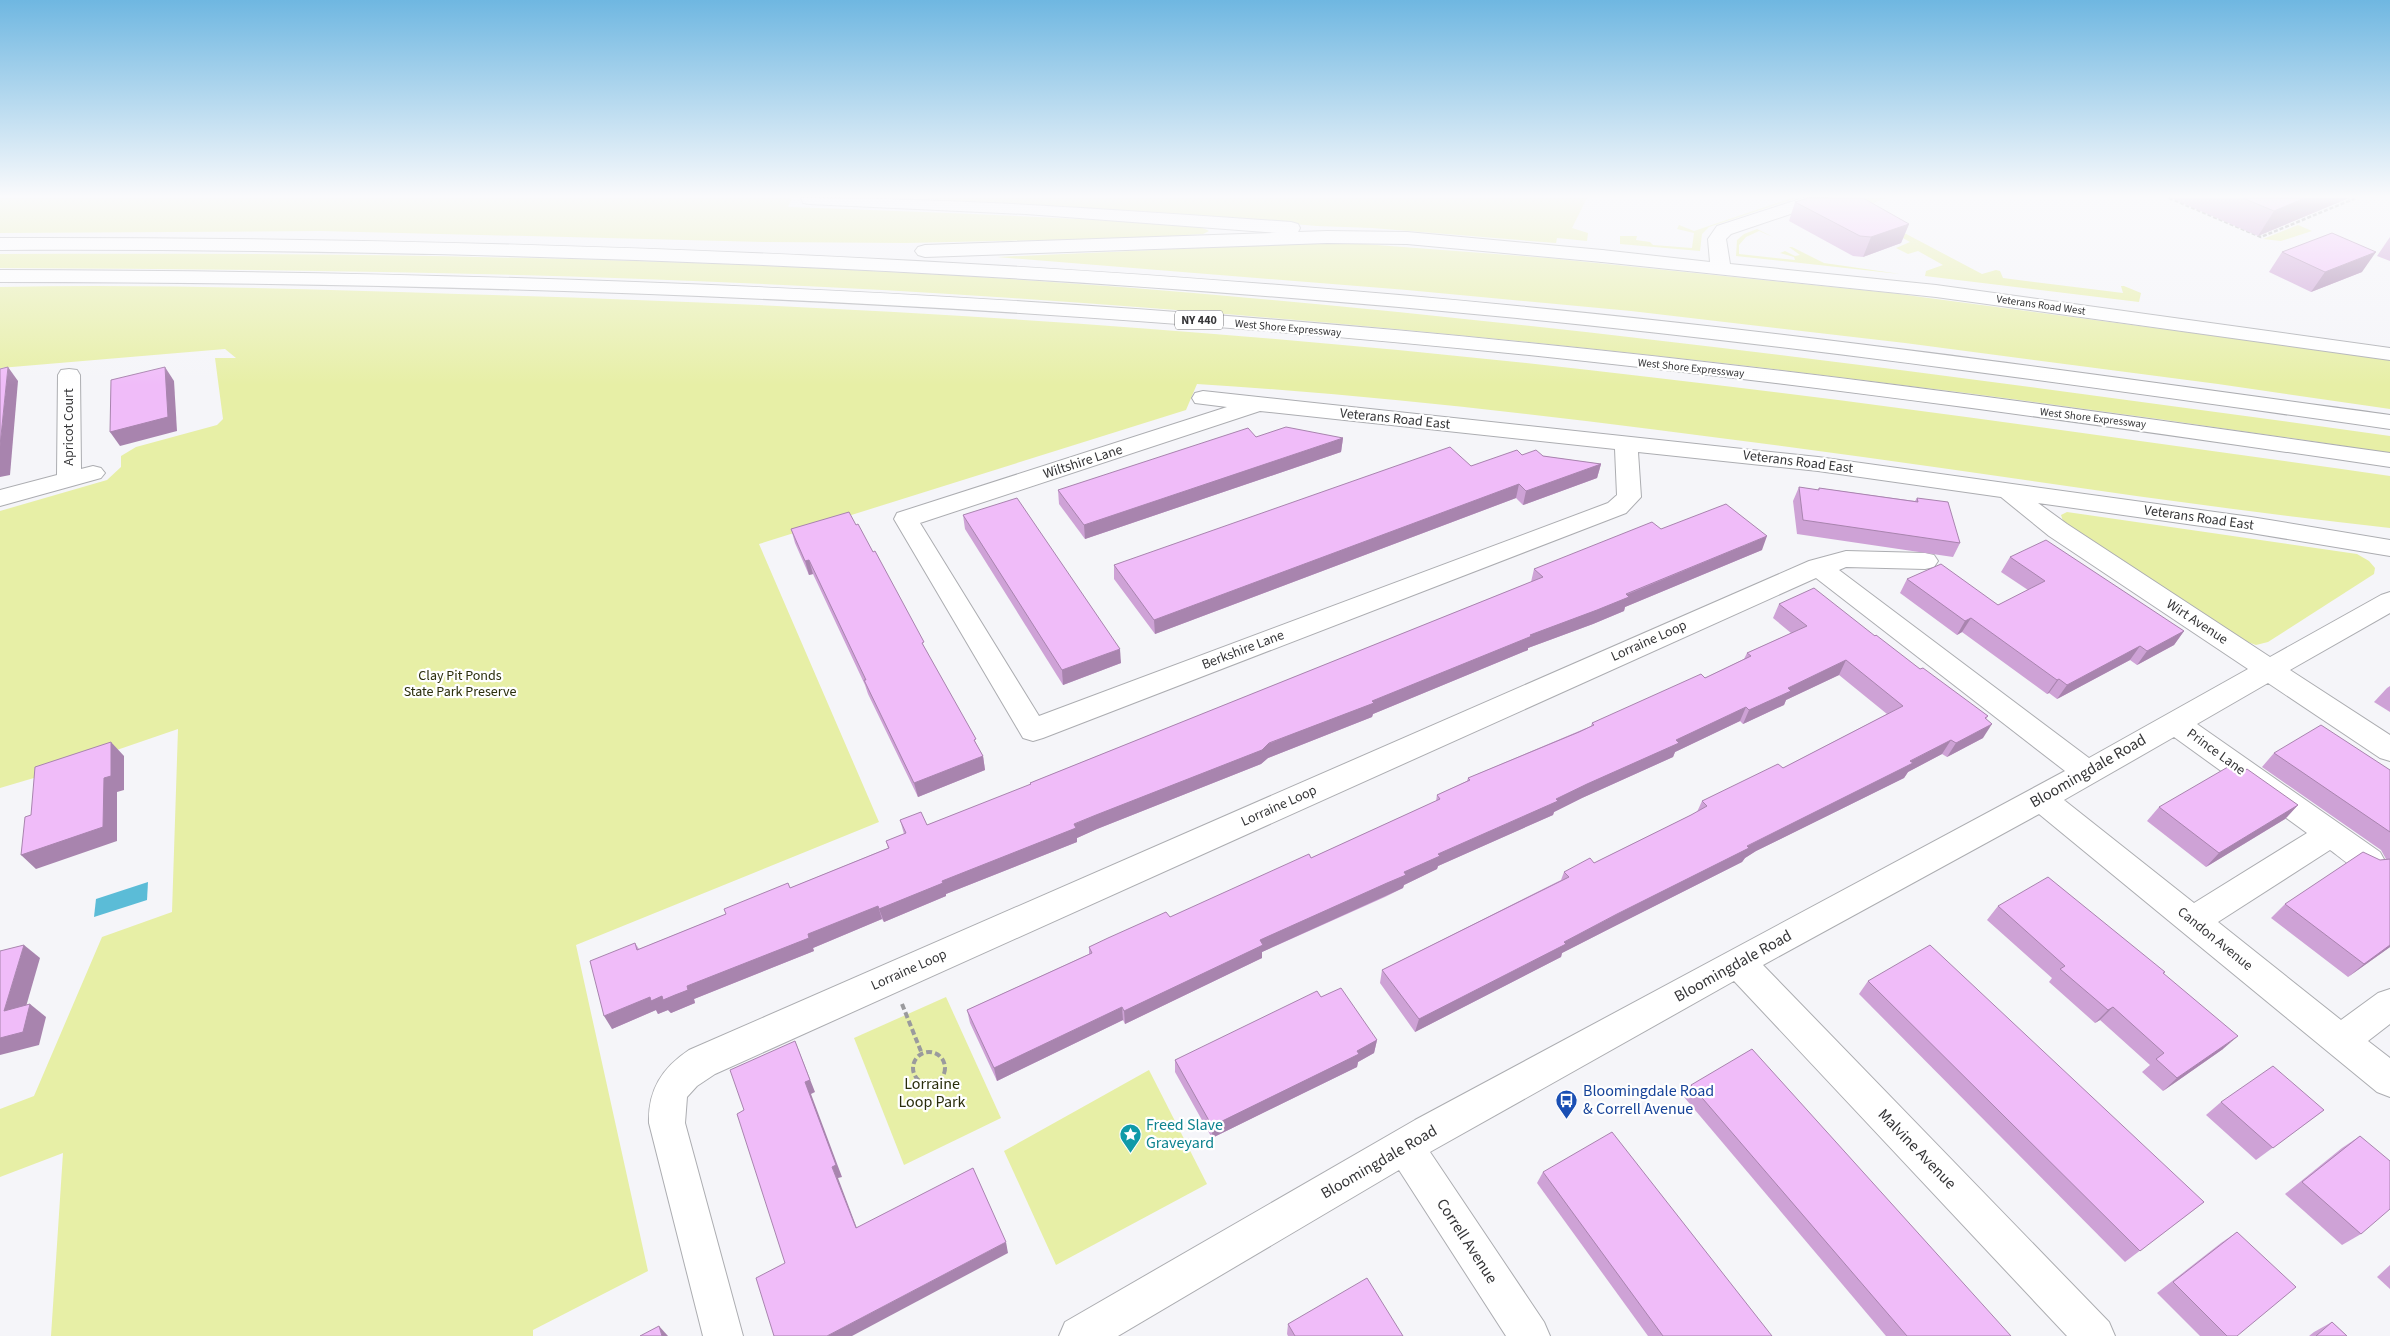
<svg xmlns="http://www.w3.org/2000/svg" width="2390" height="1336" font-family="'Source Sans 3',sans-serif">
<rect width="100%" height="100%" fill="#f5f5f9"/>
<g fill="#e7efa6">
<path d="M 0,198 L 792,198 L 788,207 C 898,211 1009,215 1119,221 C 1140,222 1194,221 1209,231 L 1203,234 L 1141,238 L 906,243 L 767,242 L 321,231 L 0,233 Z"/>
<polygon points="915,198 1587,198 1572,228 1588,233 1587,241 1557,238 1556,243 1372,228 1317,226 1178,214"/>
<polygon points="1792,198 1797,198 1709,227 1702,234 1700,251 1620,244 1620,236 1637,236 1636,240 1650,242 1653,245 1692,248 1694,233 1677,229 1679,225 1694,231"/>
<polygon points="1855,198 1887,198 1867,205 1876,218 1982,274 1996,270 2000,271 2003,278 2123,293 2121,286 2124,286 2141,293 2139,302 1925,276 1926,271 1943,265 1918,251 1908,254 1896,248 1910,242 1840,203"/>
<polygon points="2298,225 2312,231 2281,241 2263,239"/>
<polygon points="1757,229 1773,237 1759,231 1746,237 1739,245 1739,254 1795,260 1794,257 1780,253 1785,251 1795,256 1800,255 1789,247 1792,247 1824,263 1900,274 1736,256 1737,240 1744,234"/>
<polygon points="1337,242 1548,258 1891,293 2390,359 2390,409 2218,384 1905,343 1631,311 1407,290 997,257"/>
<path d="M 0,254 C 374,252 748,258 1121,287 C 1545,321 1968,377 2390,436 L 2390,453 C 1933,383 1473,329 1012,298 C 675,275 338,269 0,268 Z"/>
<path d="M 0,287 C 153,284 306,289 458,294 C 856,305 1254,330 1649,377 C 1897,406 2143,441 2390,476 L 2390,528 C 2214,509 2039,481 1863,457 C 1642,427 1420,398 1197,384 L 1186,410 L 759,544 L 879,822 L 576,945 L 648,1271 L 533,1330 L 533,1336 L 51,1336 L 63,1153 L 0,1177 L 0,1109 L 34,1096 L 102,937 L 172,912 L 178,729 L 44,775 L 0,788 L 0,511 L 107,480 L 121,467 L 121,456 L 136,447 L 217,425 L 223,419 L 215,358 L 236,358 L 225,349 L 0,368 Z"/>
<polygon points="2067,512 2357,554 2369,561 2375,568 2374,574 2268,642 2256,645 2245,641 2072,530 2063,521 2061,515"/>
<polygon points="946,997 1001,1118 904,1165 854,1038"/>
<polygon points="1149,1070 1207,1184 1056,1265 1004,1151"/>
</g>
<polygon fill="#5bbcd7" points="148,882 147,900 94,917 96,899"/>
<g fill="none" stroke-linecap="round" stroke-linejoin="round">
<defs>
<g id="minor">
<path d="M 801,198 C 965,198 1128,211 1291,222 L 1298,224 L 1300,228 L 1298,232 L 1291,234 L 1026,214 L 809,204 L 803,203 Z"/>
<polygon points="1803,198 1829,198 1826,202 1731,234 1726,239 1730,264 1936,285 2390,348 2390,360 1936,297 1602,262 1595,260 1592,256 1595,252 1602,250 1710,262 1708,239 1717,226"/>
<polygon points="69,369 77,370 80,375 81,469 93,466 101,468 105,473 101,478 0,506 0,490 57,475 58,375 61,370"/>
<path d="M 1203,391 L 1818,457 L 2251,517 L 2390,540 L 2390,556 L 2251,533 L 2038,503 L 2067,524 L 2270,657 L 2381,595 L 2390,592 L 2390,613 L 2290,670 L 2390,735 L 2390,761 L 2380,758 L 2268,683 L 2197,724 L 2380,852 L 2385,861 L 2380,870 C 2359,877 2347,862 2330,850 L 2218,922 L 2341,1020 L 2378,993 L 2390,989 L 2390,1024 L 2368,1041 L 2390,1058 L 2390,1097 L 2377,1092 L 2039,814 L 1763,965 L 2109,1322 L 2115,1336 L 2067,1336 L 1734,981 L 1430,1152 L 1544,1322 L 1550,1336 L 1506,1336 L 1399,1170 L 1118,1336 L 1059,1336 L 1065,1322 L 1415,1120 L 2065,771 L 1816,578 L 715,1074 L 697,1086 L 687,1097 L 685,1123 L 743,1336 L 703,1336 L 649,1123 C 648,1090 662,1068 689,1050 L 1809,561 L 1846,551 L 1925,553 L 1934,555 L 1938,561 L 1934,567 L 1925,569 L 1846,567 L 1839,570 L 2089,758 L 2248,669 L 2049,536 L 2001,497 L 1818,471 L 1638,452 L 1641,497 L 1626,513 L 1043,738 L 1033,741 L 1023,738 L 894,519 L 897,513 L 1227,407 L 1195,403 L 1192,398 L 1195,393 ZM 1260,411 L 1615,449 L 1617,495 L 1608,503 L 1039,716 L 920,523 ZM 2174,737 L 2307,833 L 2194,903 L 2064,800 Z"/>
</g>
<g id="highway">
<polygon points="1327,231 1407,232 1602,250 1609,252 1612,256 1609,260 1602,262 1407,244 1327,243 925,257 918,255 915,251 918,247 925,245"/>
<path d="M 0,238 C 507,237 1012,257 1517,306 C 1809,334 2100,375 2390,415 L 2390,429 C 2100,388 1809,347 1517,318 C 1012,269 507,248 0,250 Z"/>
<path d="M 0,270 C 510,271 1021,291 1529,343 C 1817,372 2104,412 2390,453 L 2390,467 C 2104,425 1817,385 1529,355 C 1021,303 510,282 0,282 Z"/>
</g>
</defs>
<use href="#minor" stroke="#acadb1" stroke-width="2"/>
<use href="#highway" stroke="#acadb1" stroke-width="2"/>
<polyline stroke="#9a9a9d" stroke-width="2.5" stroke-dasharray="4 2" stroke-linecap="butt" points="2169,198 2261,237 2356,198"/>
<g stroke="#9a9a9d" stroke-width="4" stroke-dasharray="6 3" stroke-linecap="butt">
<polyline points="902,1004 922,1054"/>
<circle cx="929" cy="1068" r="16"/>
</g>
<use href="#minor" fill="#fff" fill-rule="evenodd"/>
<use href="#highway" fill="#fff" fill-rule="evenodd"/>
</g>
<g fill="#cea2d6">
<polygon points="2171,198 2349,198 2258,236"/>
<polygon points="1795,202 1909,224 1901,243 1863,257 1853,256 1789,221"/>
<polygon points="2390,237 2390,261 2377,256"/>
<polygon points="2282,252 2362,272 2311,292 2269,272"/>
<polygon points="1256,437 1343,438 1341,452 1085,539 1059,504 1058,490"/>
<polygon points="1522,455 1543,456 1601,464 1597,478 1523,505 1516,498 1155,634 1114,579 1114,565 1471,466"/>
<polygon points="1799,487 1818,490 1819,488 1915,501 1917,498 1960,543 1953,557 1797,534 1793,501"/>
<polygon points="963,515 1121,663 1063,685 965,529"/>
<polygon points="856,525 873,552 983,756 985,770 918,797 868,694 865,685 813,574 809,575 795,543 791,529"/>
<polygon points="1661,529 1762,550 1625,607 1624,611 1593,624 1528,648 1528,650 1373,714 1372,717 1268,758 1261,764 1097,829 1077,838 1077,842 946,894 946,896 884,922 882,919 813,948 814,951 694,999 695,1003 671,1013 668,1010 658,1014 656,1010 612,1029 635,943 639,949 726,914 790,888 888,848 886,841 904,834 900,820 927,825 1030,785 1030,783 1531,582 1534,569"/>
<polygon points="2010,557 2184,631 2174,645 2137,665 2130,660 2057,699 2049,693 2047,694 1962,632 1957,635 1900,593 1907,579 1998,605 2028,590 2001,572"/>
<polygon points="1779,604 1875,636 1920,669 1988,716 1986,719 1983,738 1947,757 1942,754 1908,772 1904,778 1756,851 1745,858 1742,862 1611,928 1562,953 1561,957 1415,1032 1380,983 1382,970 1561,880 1564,872 1594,863 1691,815 1697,812 1702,801 1783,768 1887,714 1839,675 1786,700 1784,705 1743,724 1740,721 1675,752 1673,757 1582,798 1554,812 1553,815 1438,866 1437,869 1404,885 1403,888 1385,897 1262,952 1262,958 1125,1024 1123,1020 997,1081 970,1023 967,1010 1089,954 1089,947 1170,917 1311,858 1436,801 1437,795 1467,781 1468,778 1591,726 1592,723 1705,678 1744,659 1747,653 1791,633 1773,618"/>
<polygon points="2390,686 2390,712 2374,702 2387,688"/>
<polygon points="2274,753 2390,770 2390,947 2348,977 2271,918 2285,904 2380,860 2386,859 2381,850 2262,767"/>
<polygon points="2243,772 2298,805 2285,819 2206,867 2147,821 2159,807"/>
<polygon points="1998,906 2163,974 2223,1049 2163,1091 2142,1072 2150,1065 2100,1020 2095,1023 2049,982 2052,978 1987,920"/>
<polygon points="1868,981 2204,1202 2125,1262 1859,994"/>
<polygon points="1321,997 1377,1040 1374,1053 1358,1062 1357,1067 1212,1138 1175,1072 1175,1060"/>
<polygon points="1691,1085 2011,1336 1886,1336 1684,1097"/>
<polygon points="2221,1102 2324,1110 2256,1160 2206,1115"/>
<polygon points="2360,1136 2361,1234 2342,1245 2285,1194 2342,1148"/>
<polygon points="1543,1172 1772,1336 1648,1336 1537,1183"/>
<polygon points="2237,1232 2237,1336 2200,1336 2157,1293 2221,1243"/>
<polygon points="2390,1265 2390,1289 2377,1277"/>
<polygon points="2332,1322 2347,1336 2309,1336 2314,1332"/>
<polygon points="1288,1324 1403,1336 1288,1336 1287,1334"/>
</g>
<g fill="#a884ae">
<polygon points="2305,198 2349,198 2258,236 2274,211"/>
<polygon points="1909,224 1901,243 1863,257 1871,237"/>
<polygon points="2376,252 2362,272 2311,292 2325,272"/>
<polygon points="8,367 18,381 10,475 0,477 0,446"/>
<polygon points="165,367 174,381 177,431 120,446 110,432"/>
<polygon points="1343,438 1341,452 1085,539 1084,525"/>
<polygon points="1601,464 1597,478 1523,505 1526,491"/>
<polygon points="1519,484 1516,498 1155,634 1154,620"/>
<polygon points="1767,536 1762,550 1625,607 1624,611 1593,624 1528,648 1528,650 1373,714 1372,717 1268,758 1261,764 1097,829 1077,838 1077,842 946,894 946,896 884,922 879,909 942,881 1096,815 1372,701"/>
<polygon points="809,560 813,574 809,575 805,561"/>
<polygon points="1971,618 1962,632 1957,635 1965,621"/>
<polygon points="2184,631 2174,645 2137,665 2147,651"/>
<polygon points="2140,646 2130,660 2057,699 2067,685"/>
<polygon points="1120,649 1121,663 1063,685 1062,670"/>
<polygon points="1846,660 1839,675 1786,700 1784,705 1743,724 1749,710 1788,688"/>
<polygon points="2059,679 2049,693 2047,694 2057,680"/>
<polygon points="1746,707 1740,721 1675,752 1673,757 1582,798 1554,812 1553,815 1438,866 1437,869 1404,885 1403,888 1262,952 1262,958 1125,1024 1124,1011 1260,940 1404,872 1438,854 1556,799 1676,740"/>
<polygon points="1992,724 1983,738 1947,757 1956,743"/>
<polygon points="1951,740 1942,754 1908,772 1904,778 1756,851 1745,858 1742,862 1611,928 1562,953 1561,957 1415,1032 1419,1019 1564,942"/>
<polygon points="111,742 124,756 124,790 117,792 117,841 36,869 21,855 104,778"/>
<polygon points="983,756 985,770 918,797 914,783"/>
<polygon points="2298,805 2285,819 2206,867 2219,853"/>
<polygon points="878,906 882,919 813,948 814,951 694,999 695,1003 671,1013 668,1010 658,1014 656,1010 612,1029 604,1016 650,997 687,986 808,934"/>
<polygon points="24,945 40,958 21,1024 4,1011"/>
<polygon points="2390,945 2390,947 2348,977 2364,964"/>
<polygon points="30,1004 46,1017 39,1045 0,1055 0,1038"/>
<polygon points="1122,1007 1123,1020 997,1081 994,1068"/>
<polygon points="2113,1007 2100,1020 2095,1023 2108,1010"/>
<polygon points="2238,1036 2223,1049 2163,1091 2177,1078"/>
<polygon points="1377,1040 1374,1053 1358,1062 1357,1067 1212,1138 1212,1126"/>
<polygon points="795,1041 815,1092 811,1094 842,1177 838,1178 861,1239 856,1228 832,1167 805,1082"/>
<polygon points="1006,1242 1008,1253 852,1336 827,1336"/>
<polygon points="659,1326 668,1336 662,1336"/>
</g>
<g fill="#f0bcf9" stroke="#a884ae">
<polygon points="1808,198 1863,198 1909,224 1871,237 1860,236 1795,202"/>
<polygon points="2243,198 2305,198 2274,211"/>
<polygon points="2332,233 2376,252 2325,272 2282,252"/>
<polygon points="8,367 0,446 0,369"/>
<polygon points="165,367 168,417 110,432 111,380"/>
<polygon points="1286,427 1343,438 1084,525 1058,490 1248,428 1256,437"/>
<polygon points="1450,447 1471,466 1517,450 1522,455 1536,450 1543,456 1601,464 1526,491 1519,484 1154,620 1114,565"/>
<polygon points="1799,487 1819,490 1819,488 1918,502 1917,498 1948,502 1960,543 1803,520"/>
<polygon points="1017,498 1120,649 1062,670 963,515"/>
<polygon points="1726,504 1767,536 1626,594 1629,597 1597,610 1530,635 1532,636 1372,701 1374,703 1269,743 1262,750 1096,815 1074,824 1076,828 942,881 943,883 879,909 878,906 808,934 809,938 687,986 688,990 675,995 663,1000 662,996 651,1001 650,997 604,1016 590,961 635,943 637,950 726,914 724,909 788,883 790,888 889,848 886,841 906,833 900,820 921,812 927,825 1031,784 1030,783 1543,577 1534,569 1652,522 1661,529"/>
<polygon points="849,512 856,525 858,524 873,552 875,551 924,642 922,643 976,739 974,740 983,756 914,783 864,680 866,680 809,560 805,561 791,529"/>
<polygon points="2046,540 2184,631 2147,651 2140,646 2067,685 2059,679 2057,680 1971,618 1965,621 1907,579 1941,564 1998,605 2045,581 2010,557"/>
<polygon points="1814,588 1875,636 1876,635 1920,669 1923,668 1988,716 1985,718 1992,724 1956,743 1951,740 1910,761 1913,763 1747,846 1749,848 1617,914 1564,942 1566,944 1419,1019 1382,970 1569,877 1564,872 1590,858 1594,863 1691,815 1707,806 1702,801 1778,764 1783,768 1903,706 1846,660 1788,688 1791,691 1749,710 1746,707 1676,740 1679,743 1587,784 1556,799 1558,801 1438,854 1440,856 1404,872 1406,875 1387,883 1260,940 1263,945 1124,1011 1122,1007 994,1068 967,1010 1092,953 1089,947 1108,938 1166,912 1170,917 1309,854 1311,858 1440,799 1437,795 1470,780 1468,778 1579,732 1594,725 1592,723 1701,674 1705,678 1751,656 1747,653 1807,626 1779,604"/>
<polygon points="2321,725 2390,770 2390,832 2274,753"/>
<polygon points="111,742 111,776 104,778 103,827 21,855 25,817 31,815 35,767"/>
<polygon points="2233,764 2243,772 2247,769 2298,805 2219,853 2159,807"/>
<polygon points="2363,852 2380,860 2390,859 2390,945 2364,964 2285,904"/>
<polygon points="2048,877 2165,972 2163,973 2238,1036 2177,1078 2156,1059 2164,1053 2113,1007 2108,1010 2060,969 2065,966 1998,906"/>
<polygon points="24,945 4,1011 30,1004 23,1032 0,1038 0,951"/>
<polygon points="1930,945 2204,1202 2140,1251 1868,981"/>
<polygon points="1341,988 1377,1040 1357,1051 1359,1054 1212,1126 1175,1060 1317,991 1321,997"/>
<polygon points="795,1041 810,1080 805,1082 836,1165 832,1167 856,1228 973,1168 1006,1242 827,1336 774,1336 756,1278 785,1263 737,1114 744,1110 730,1070"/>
<polygon points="1752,1049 2011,1336 1907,1336 1691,1085"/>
<polygon points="2273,1066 2324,1110 2273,1148 2221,1102"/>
<polygon points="1612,1132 1772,1336 1663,1336 1543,1172"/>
<polygon points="2360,1136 2390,1161 2390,1209 2361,1234 2302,1182"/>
<polygon points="2237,1232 2296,1287 2237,1336 2227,1336 2173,1282"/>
<polygon points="1367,1278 1403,1336 1295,1336 1288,1324"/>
<polygon points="2332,1322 2347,1336 2316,1336"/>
<polygon points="659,1326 662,1336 640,1336"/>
</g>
<linearGradient id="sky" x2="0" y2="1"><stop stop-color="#6fb7e1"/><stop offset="0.51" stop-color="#fafafc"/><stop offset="1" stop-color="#fafafc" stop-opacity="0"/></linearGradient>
<rect width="2390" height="385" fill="url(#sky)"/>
<defs>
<symbol id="bus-pin" viewBox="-11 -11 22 30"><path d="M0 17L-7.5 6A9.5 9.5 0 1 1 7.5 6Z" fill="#1a4fb4" stroke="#fff"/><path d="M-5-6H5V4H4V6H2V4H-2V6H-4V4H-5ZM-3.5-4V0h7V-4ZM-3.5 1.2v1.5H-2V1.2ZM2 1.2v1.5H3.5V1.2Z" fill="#fff"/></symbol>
<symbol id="sight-pin" viewBox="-11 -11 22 30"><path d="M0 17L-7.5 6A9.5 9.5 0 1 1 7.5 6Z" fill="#0f9aa8" stroke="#fff"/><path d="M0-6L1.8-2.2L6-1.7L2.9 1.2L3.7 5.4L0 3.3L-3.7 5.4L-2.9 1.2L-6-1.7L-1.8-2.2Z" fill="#fff"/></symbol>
</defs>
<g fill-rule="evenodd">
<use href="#bus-pin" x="1554" y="1088" width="25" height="34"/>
<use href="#sight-pin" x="1118" y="1122" width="25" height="34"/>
</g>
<g text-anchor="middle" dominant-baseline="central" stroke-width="4.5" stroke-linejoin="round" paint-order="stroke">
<g font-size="11" fill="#363638" stroke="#fff">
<text transform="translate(2041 305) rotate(8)">Veterans Road West</text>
<text transform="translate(1288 328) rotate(5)">West Shore Expressway</text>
<text transform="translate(1691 368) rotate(6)">West Shore Expressway</text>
<text transform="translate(2093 418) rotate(7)">West Shore Expressway</text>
</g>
<rect fill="#fff" stroke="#727274" stroke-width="1" x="1175" y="310.5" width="48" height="19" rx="4"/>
<g font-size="12" font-weight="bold" fill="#363638">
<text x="1199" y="320">NY 440</text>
</g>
<g font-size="14" fill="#363638" stroke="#fff">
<text transform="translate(1395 419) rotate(6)">Veterans Road East</text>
<text transform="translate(69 427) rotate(-90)">Apricot Court</text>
<text transform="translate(1083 462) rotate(-18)">Wiltshire Lane</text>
<text transform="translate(1798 462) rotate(7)">Veterans Road East</text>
<text transform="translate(2199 518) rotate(8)">Veterans Road East</text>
<text transform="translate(2197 622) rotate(33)">Wirt Avenue</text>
<text transform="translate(1649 641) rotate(-24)">Lorraine Loop</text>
<text transform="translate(1243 650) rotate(-21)">Berkshire Lane</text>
<text transform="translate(2216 752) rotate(36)">Prince Lane</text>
<text transform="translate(1279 806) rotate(-24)">Lorraine Loop</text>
<text transform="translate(2215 939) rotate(39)">Candon Avenue</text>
<text transform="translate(909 970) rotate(-24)">Lorraine Loop</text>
</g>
<g font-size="14" fill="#2a2d0b" stroke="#fff">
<text x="460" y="676">Clay Pit Ponds<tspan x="460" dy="16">State Park Preserve</tspan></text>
</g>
<g font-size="16" fill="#363638" stroke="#fff">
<text transform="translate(2088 771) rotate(-30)">Bloomingdale Road</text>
<text transform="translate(1733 966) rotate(-29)">Bloomingdale Road</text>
<text transform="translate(1917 1149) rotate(46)">Malvine Avenue</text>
<text transform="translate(1379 1162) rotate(-30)">Bloomingdale Road</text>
<text transform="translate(1467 1241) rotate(57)">Correll Avenue</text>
</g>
<g font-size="16" fill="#2a2d0b" stroke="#fff">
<text x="932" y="1084">Lorraine<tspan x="932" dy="18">Loop Park</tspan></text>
</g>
<g font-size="16" fill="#164399" stroke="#fff" text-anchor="start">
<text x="1583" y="1091">Bloomingdale Road<tspan x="1583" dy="18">&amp; Correll Avenue</tspan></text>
</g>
<g font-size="16" fill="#0d838f" stroke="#fff" text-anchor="start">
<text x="1146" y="1125">Freed Slave<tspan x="1146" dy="18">Graveyard</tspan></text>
</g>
</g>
</svg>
